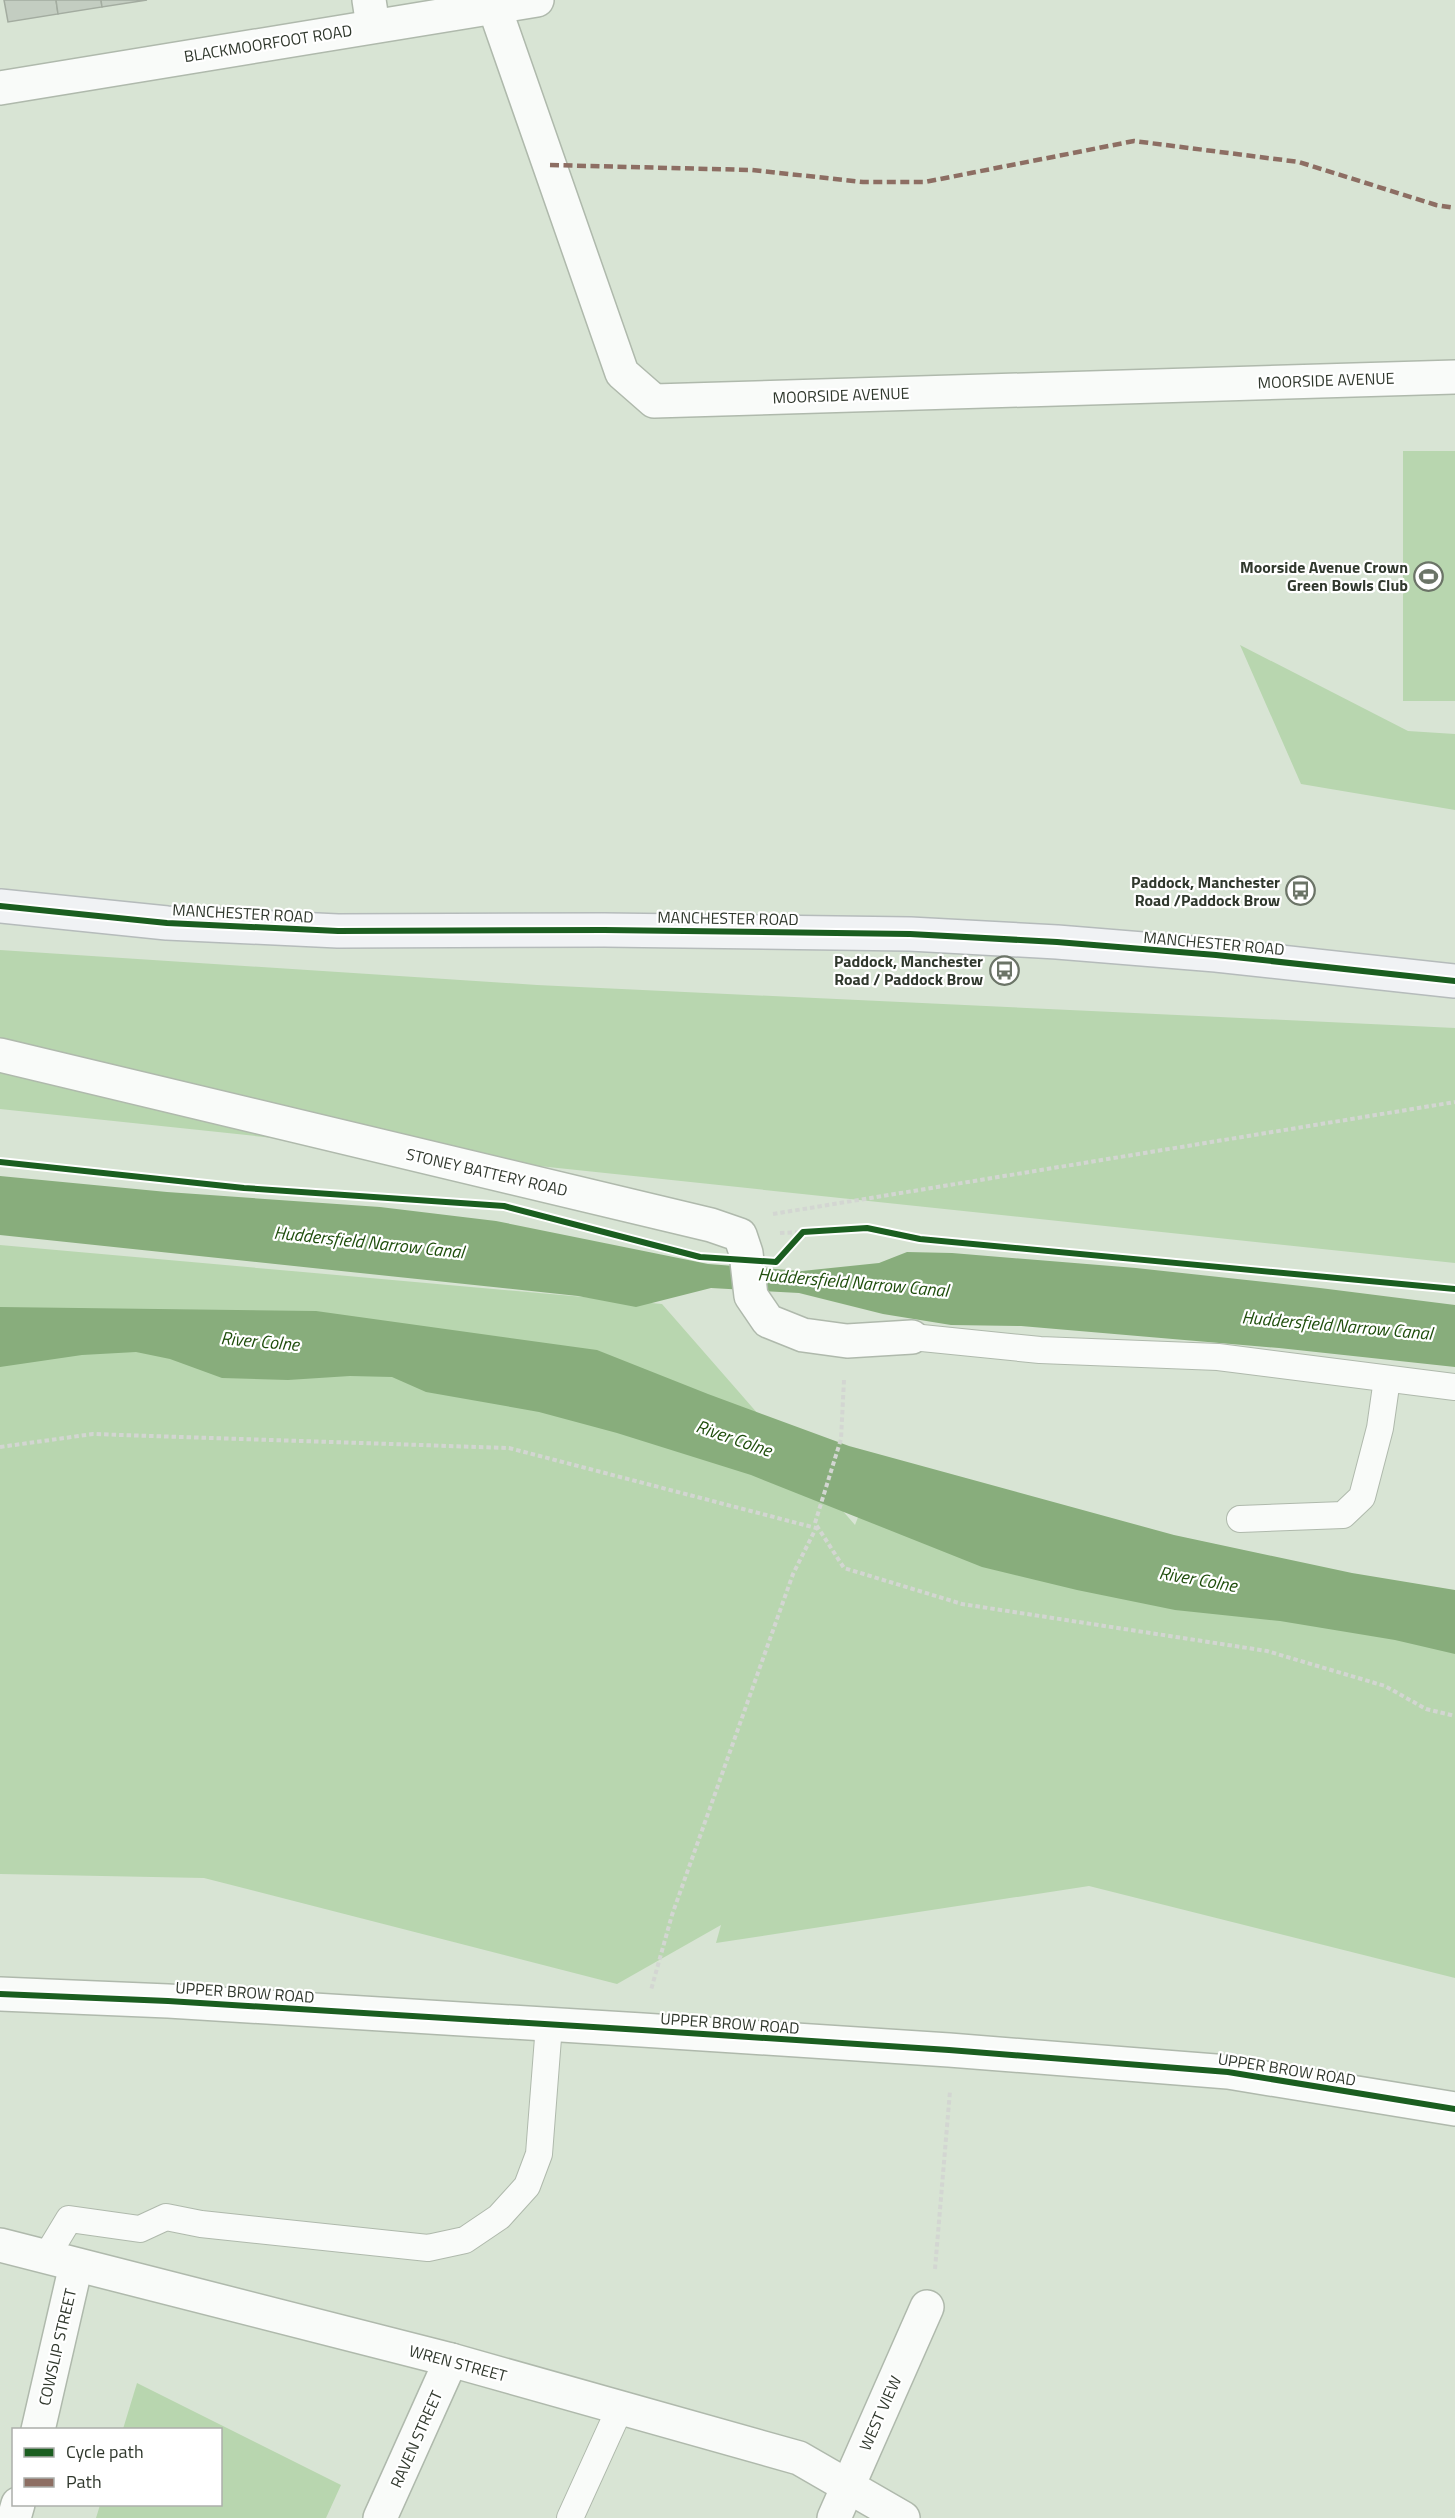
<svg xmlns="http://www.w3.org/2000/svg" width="1455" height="2518" font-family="'Titillium Web',sans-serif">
<rect width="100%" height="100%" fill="#d8e4d4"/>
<g fill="#b8d6af">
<rect x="1403" y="451" width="52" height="250"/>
<polygon points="1240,645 1408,731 1455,734 1455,810 1301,784"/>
<polygon points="0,950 537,985 1455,1028 1455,1263 0,1109"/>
<polygon points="0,1245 662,1304 855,1525 862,1507 1455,1634 1455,1978 1089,1886 716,1943 721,1925 617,1984 204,1878 0,1874"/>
<polygon points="137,2383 341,2485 326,2518 96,2518 100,2505 220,2504 220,2430 123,2429"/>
</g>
<g fill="#88ad7c">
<polygon points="0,1176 167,1192 380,1207 496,1221 708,1264 802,1271 879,1263 907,1252 952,1253 1136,1268 1320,1288 1455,1305 1455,1367 1279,1348 1021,1326 951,1325 883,1314 799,1293 711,1288 636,1307 578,1296 0,1235"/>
<polygon points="0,1307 316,1311 597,1350 708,1394 849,1446 1174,1535 1352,1573 1455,1590 1455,1654 1395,1640 1280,1621 1175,1610 1077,1590 982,1567 751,1475 617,1433 539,1412 426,1392 392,1377 350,1376 288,1380 222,1378 170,1359 136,1352 82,1355 0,1367"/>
</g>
<g fill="#c3cdc1" stroke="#a3aca0" stroke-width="1.5">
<polygon points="4,0 56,0 58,14 8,22"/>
<polygon points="56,0 101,0 102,7 58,14"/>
<polygon points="101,0 147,0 102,7"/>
</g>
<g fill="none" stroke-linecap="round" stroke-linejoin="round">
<defs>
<g id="service">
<polyline points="912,1337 1040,1350 1218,1357 1455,1387"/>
<polyline points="1240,1519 1343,1515 1362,1497 1380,1428 1387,1379"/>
<polyline points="46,2257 69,2219 140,2229 166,2217 201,2224 428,2248 465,2240 499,2217 527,2186 539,2154 549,2025"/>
<polyline points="570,2518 620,2408"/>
</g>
<g id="minor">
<polyline points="369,0 373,26"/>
<polyline points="495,9 622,373 654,401 1455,377"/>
<polyline points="0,1055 711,1225 740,1235 746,1253 751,1296 768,1321 803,1335 847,1341 912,1337"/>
<polyline points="0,1994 168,2001 642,2030 949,2050 1228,2072 1455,2109"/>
<polyline points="0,2245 451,2360 799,2458 903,2518"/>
<polyline points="38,2430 76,2265"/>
<polyline points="14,2518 18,2504"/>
<polyline points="380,2518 451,2360"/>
<polyline points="834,2518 927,2307"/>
</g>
<polyline id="tertiary" points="0,88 537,0"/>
<polyline id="primary" points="0,906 167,923 338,931 604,930 910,934 1057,942 1216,955 1455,981"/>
</defs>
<use href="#service" stroke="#afb9ac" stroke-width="28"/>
<use href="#minor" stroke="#afb9ac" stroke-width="36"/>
<use href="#tertiary" stroke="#afb9ac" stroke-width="36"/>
<use href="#primary" stroke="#b5bbbb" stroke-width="36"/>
<g stroke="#d3d6d2" stroke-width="4" stroke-dasharray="4.5 3" stroke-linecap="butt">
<polyline points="773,1214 1455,1102"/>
<polyline points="780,1233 803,1232"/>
<polyline points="844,1380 841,1439 815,1523 844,1568 962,1604 1267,1651 1385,1686 1426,1709 1455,1716"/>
<polyline points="0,1447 93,1434 509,1448 816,1528 793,1574 672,1915 651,1990"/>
<polyline points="935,2269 950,2091"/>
</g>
<use href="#service" stroke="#f9fbf9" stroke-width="26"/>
<use href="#minor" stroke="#f9fbf9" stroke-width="33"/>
<use href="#tertiary" stroke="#f9fbf9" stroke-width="33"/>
<use href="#primary" stroke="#f0f2f4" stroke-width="33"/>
<polyline stroke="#8d6e63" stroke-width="4.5" stroke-dasharray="9 4.5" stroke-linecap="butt" points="550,165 752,170 863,182 925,182 1134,141 1299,162 1436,205 1455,208"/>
<defs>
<g id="cycleway">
<polyline points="0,906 167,923 338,931 604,930 910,934 1057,942 1216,955 1455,981"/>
<polyline points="0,1162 244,1188 504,1206 700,1257 776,1262 803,1232 867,1228 920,1239 1455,1289"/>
<polyline points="0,1994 168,2001 642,2030 949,2050 1228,2072 1455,2109"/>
</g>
</defs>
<use href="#cycleway" stroke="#fff" stroke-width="10"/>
<use href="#cycleway" stroke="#1b5e20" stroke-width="6"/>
</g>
<defs>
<symbol id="stadium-ring" viewBox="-11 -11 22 22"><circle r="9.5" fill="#fff" stroke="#6b7467" stroke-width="1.5"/><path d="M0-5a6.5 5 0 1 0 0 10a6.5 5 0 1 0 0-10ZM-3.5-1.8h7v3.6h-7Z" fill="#6b7467"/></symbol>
<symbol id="bus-ring" viewBox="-11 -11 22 22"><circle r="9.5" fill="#fff" stroke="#6b7467" stroke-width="1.5"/><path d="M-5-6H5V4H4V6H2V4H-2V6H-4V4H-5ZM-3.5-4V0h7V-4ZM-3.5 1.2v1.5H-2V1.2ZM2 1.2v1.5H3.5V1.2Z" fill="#6b7467"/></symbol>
</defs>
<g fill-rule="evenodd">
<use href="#stadium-ring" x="1412" y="560" width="33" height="33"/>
<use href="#bus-ring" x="1284" y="874" width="33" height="33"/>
<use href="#bus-ring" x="988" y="954" width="33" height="33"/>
</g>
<g text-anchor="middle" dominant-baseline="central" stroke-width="4.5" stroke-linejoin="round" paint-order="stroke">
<g font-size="16" fill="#30382d" stroke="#fff">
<text transform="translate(268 43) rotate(-9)">BLACKMOORFOOT ROAD</text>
<text transform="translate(1326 380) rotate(-2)">MOORSIDE AVENUE</text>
<text transform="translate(841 395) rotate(-2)">MOORSIDE AVENUE</text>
<text transform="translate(243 913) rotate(3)">MANCHESTER ROAD</text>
<text transform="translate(728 918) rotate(1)">MANCHESTER ROAD</text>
<text transform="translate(1214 943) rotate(5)">MANCHESTER ROAD</text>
<text transform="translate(487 1172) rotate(13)">STONEY BATTERY ROAD</text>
<text transform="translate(245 1992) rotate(4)">UPPER BROW ROAD</text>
<text transform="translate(730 2023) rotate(4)">UPPER BROW ROAD</text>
<text transform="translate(1287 2069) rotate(9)">UPPER BROW ROAD</text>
<text transform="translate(57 2347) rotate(-77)">COWSLIP STREET</text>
<text transform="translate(458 2363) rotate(15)">WREN STREET</text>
<text transform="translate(880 2413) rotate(-66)">WEST VIEW</text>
<text transform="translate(416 2439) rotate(-66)">RAVEN STREET</text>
</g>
<g font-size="16" font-weight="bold" fill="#30382d" stroke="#fff" text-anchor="end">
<text x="1408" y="567">Moorside Avenue Crown<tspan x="1408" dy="18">Green Bowls Club</tspan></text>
<text x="1280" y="882">Paddock, Manchester<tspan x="1280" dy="18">Road /Paddock Brow</tspan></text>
<text x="983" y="961">Paddock, Manchester<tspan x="983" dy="18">Road / Paddock Brow</tspan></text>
</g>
<g font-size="18" font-style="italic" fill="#1f4e0c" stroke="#fff">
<text transform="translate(369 1242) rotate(6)">Huddersfield Narrow Canal</text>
<text transform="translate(853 1282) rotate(5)">Huddersfield Narrow Canal</text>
<text transform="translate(1337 1325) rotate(5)">Huddersfield Narrow Canal</text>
<text transform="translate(260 1341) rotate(5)">River Colne</text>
<text transform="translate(734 1438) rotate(19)">River Colne</text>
<text transform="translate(1198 1579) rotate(10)">River Colne</text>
</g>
</g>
<rect x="12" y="2428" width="210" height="78" fill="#ffffff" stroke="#acafab" stroke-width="1.5"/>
<rect x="24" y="2448" width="30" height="9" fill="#1b5e20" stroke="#acafab" stroke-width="1.5"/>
<text x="66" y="2458" font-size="18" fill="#30382d">Cycle path</text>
<rect x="24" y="2478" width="30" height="9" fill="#8d6e63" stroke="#acafab" stroke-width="1.5"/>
<text x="66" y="2488" font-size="18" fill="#30382d">Path</text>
</svg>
